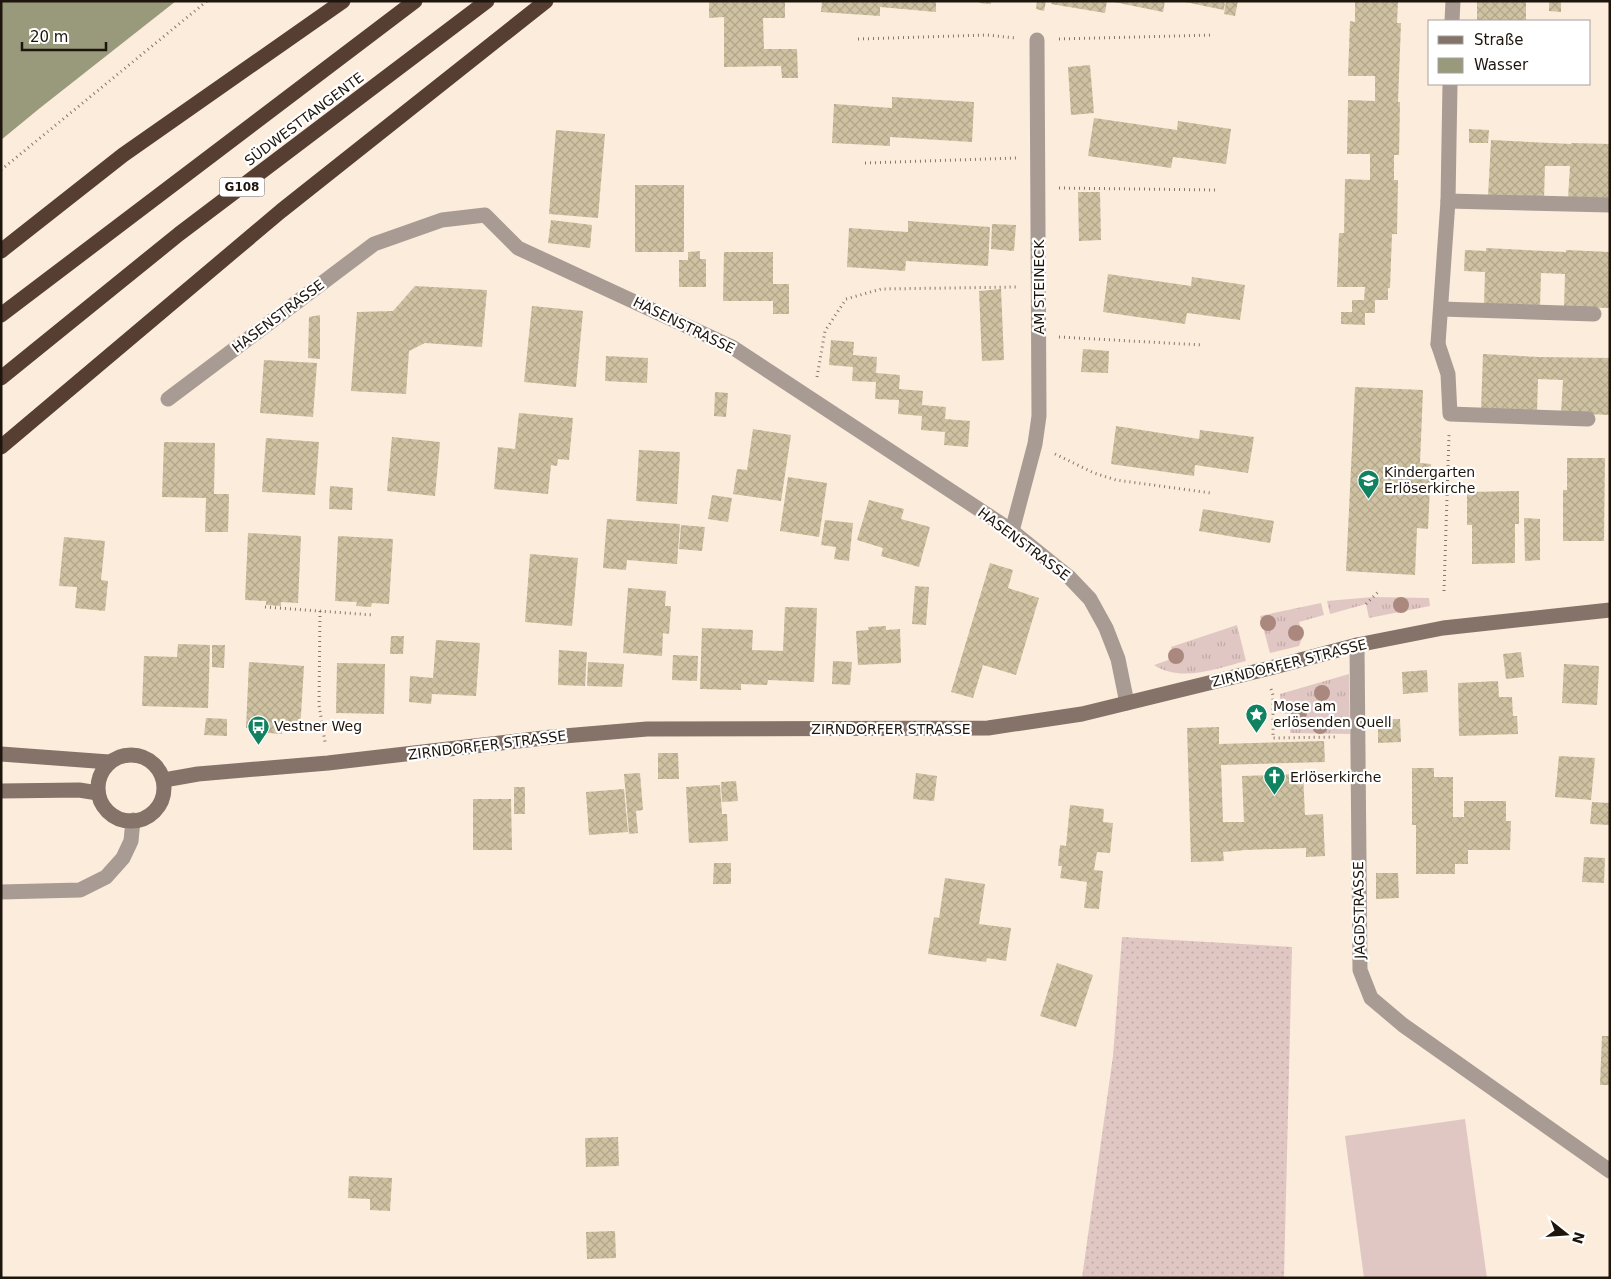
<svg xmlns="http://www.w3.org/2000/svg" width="1611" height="1279" font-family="'DejaVu Sans',sans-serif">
<defs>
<pattern id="grass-tufts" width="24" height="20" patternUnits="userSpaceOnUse" patternTransform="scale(1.25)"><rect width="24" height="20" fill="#e1c7c4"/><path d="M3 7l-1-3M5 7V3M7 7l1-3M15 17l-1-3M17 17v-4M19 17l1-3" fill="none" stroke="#c1aaa7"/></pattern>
<pattern id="garden-dots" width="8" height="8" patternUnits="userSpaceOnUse" patternTransform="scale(1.25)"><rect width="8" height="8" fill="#e1c7c4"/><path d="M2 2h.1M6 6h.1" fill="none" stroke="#c1aaa7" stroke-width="1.8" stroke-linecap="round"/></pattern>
<pattern id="building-cross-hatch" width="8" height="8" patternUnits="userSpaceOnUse" patternTransform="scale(1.25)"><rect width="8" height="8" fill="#cfc2a2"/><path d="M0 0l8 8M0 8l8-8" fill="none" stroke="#b1a68a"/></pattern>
</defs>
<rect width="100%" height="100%" fill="#fcecdc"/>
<g fill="url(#grass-tufts)">
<polygon points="1373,597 1429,598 1430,606 1369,618 1366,604 1330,614 1327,601"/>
<polygon points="1321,603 1324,615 1299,622 1303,636 1299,646 1270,653 1260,616"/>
<path d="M 1237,625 L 1246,661 C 1218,668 1181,683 1154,665 L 1174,658 L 1171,647 Z"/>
<polygon points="1349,674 1350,734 1290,733 1290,714 1280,713 1280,694"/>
</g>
<polygon fill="url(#garden-dots)" points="1122,937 1292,947 1284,1278 1082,1278 1113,1056"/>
<polygon fill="#e1c7c4" points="1465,1119 1487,1278 1364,1278 1345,1136"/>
<polygon fill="#99997c" points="1,1 176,1 40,108 1,140"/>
<g fill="url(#building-cross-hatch)">
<polygon points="709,1 785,1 785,18 763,18 764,49 797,49 798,78 782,78 781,66 724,67 724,17 709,18"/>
<polygon points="822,1 936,1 936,12 880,7 880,16 821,12"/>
<polygon points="979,1 991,1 991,4 979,3"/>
<polygon points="1037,1 1046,1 1044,11 1036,9"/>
<polygon points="1052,1 1107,1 1105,13 1051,4"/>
<polygon points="1109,1 1165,1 1163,12"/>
<polygon points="1180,1 1225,1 1224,10"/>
<polygon points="1226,1 1238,1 1235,16 1224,14"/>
<polygon points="1355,1 1398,1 1397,23 1401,23 1398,102 1400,102 1399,155 1394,155 1394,180 1398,180 1397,234 1392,234 1390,288 1388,288 1388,300 1375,300 1375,313 1365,313 1365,325 1341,324 1341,312 1352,312 1352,300 1364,300 1365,287 1337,287 1339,233 1344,233 1345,179 1370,180 1370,154 1347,154 1348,100 1375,101 1375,76 1348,76 1350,21 1355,22"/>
<rect x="1477" y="1" width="49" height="20"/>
<polygon points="1549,1 1561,1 1561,12 1549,11"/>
<polygon points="1090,65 1094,113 1071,115 1068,67"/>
<polygon points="892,97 974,102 972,142 890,137 890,146 832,143 834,104 892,108"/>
<polygon points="1094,118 1177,130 1178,121 1231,129 1226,164 1173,157 1171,168 1088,156"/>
<polygon points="1469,129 1489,130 1488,143 1469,143"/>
<polygon points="556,130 605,134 598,218 549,214"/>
<polygon points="1491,140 1571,144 1571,143 1610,144 1610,201 1568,199 1570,166 1545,166 1544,199 1488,197"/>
<rect x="635" y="185" width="49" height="67"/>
<polygon points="1078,192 1100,192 1101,240 1079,241"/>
<polygon points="551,220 592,225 590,248 548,243"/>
<polygon points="908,221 990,227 988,266 906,261 905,271 847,267 849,228 908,232"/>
<polygon points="992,224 1016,225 1014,251 991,249"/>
<polygon points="1486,248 1566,252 1566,250 1610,252 1610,308 1564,307 1565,274 1541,273 1540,306 1484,304 1485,272 1464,271 1465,250 1486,251"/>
<polygon points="700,251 700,259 706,259 706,287 679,287 679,260 688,260 688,252"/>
<polygon points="724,252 773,252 773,284 789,284 789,314 773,314 773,301 723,301"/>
<polygon points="1108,274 1191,286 1192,277 1245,285 1240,320 1187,313 1185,324 1103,312"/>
<polygon points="415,286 487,290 482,347 425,343 409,351 406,394 351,391 357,312 393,311"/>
<polygon points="1001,289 1004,360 982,361 979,291"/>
<polygon points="532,306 583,311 576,387 524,382"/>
<polygon points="320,315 320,359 308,358 309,317"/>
<polygon points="831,340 854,342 853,355 877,357 876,373 900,375 899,389 923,391 922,405 946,407 945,419 970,421 968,447 944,445 945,432 921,430 922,416 898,414 899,400 875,399 876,382 852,381 853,367 829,365"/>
<polygon points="1083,349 1109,351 1108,373 1081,372"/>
<polygon points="1483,354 1539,357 1610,358 1610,415 1561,413 1563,380 1538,379 1537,412 1481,410"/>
<polygon points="606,356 648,358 647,383 605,381"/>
<polygon points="264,360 317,363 313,417 260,413"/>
<polygon points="1355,387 1423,390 1420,463 1431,464 1428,529 1417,528 1415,575 1346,571"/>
<polygon points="715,392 728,393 726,417 714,416"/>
<polygon points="519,413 573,418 569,460 558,459 557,466 551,465 548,494 494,489 498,447 515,449"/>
<polygon points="1116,426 1199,439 1200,430 1254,437 1248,473 1195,465 1194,476 1111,464"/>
<polygon points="753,429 791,435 781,501 733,494 737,469 747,470"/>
<polygon points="392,437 440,442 435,496 387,491"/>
<polygon points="266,438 319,442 315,495 262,492"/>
<polygon points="164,442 215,443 214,494 229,494 228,532 205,532 206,498 162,497"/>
<polygon points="639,450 680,452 677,504 636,501"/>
<polygon points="1567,458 1605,458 1604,541 1563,541 1563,490 1567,490"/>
<polygon points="788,477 827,483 819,537 780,531"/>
<polygon points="330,486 353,488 352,510 329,509"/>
<polygon points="1519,491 1519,524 1515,524 1515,563 1472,564 1472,525 1467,525 1467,492"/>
<polygon points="712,495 732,498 728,522 708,519"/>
<polygon points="869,500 904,509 901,519 930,527 919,567 881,556 883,548 857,540"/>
<polygon points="1203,509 1274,521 1270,543 1199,531"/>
<polygon points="1524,518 1540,519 1540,560 1525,561"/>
<polygon points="607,519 680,524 677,564 627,560 626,570 603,568"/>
<polygon points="825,520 853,523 849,561 834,559 836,547 821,545"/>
<polygon points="681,525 705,527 702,551 679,549"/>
<polygon points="248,533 301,536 298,603 281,602 281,606 266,605 266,601 245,600"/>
<polygon points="338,536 393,539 389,604 372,603 371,607 356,606 357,602 335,601"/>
<polygon points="64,537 105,541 101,580 108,581 105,611 75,608 77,587 59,586"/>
<polygon points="530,554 578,558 572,626 525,622"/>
<polygon points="990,563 1013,570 1008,588 1039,598 1016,675 983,665 973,698 951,692"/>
<polygon points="915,586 929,587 926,625 912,624"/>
<polygon points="628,588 666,591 665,606 671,606 669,634 663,633 662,656 623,653"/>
<polygon points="785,607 817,608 814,682 768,680 767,685 741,684 741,690 700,689 702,628 753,630 752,650 783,651"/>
<polygon points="886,626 886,630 900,629 901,663 858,665 856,631 869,630 868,627"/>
<polygon points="391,636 404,636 403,654 390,654"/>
<polygon points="436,640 480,643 476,696 432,694 431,704 409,702 410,676 433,678"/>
<polygon points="178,644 210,645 208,708 142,706 144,656 177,657"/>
<polygon points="212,645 225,645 224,668 212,667"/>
<polygon points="559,650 587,652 585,686 558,685"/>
<polygon points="1521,652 1524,677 1506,679 1503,654"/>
<polygon points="673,655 698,656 697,681 672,680"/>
<polygon points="833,661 852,662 850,685 832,684"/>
<polygon points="249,662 304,666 300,731 282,730 282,734 268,733 268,729 246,728"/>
<polygon points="588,662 624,664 622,687 587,686"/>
<polygon points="337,663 385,664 384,714 336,713"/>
<polygon points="1564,664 1599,666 1597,705 1562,703"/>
<polygon points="1427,670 1428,692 1403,694 1402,672"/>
<polygon points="1498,681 1499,697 1512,697 1513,716 1517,716 1518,734 1459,736 1458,683"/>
<polygon points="206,718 227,719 227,736 204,735"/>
<polygon points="1389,719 1400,719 1401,742 1378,743 1378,720"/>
<polygon points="1219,727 1219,744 1324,741 1325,762 1221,765 1223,822 1244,822 1242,776 1303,774 1305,815 1323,814 1325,856 1306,857 1306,848 1245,850 1223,852 1224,861 1191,862 1187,728"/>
<polygon points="658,753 678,753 679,779 658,779"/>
<polygon points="1559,756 1595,758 1591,800 1555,797"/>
<polygon points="1412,768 1434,768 1434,777 1453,777 1453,817 1464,817 1464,801 1506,801 1506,821 1511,821 1510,850 1468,850 1468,864 1455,864 1455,874 1416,874 1416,825 1412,825"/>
<polygon points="640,773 643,810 636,811 638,833 629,834 624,774"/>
<polygon points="916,773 937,776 934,801 913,799"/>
<polygon points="736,781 738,801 722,802 721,782"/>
<polygon points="720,785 722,814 727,814 728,841 689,843 686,787"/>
<rect x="514" y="787" width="11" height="27"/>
<polygon points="624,789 628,832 589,835 586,792"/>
<polygon points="473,799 511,799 512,850 473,850"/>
<polygon points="1592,802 1610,803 1610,825 1590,824"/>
<polygon points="1070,805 1104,809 1103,822 1113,823 1110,853 1097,852 1094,870 1103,871 1099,909 1084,908 1087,882 1060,878 1062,866 1058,866 1060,845 1066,846"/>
<polygon points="1584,857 1605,858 1604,883 1582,882"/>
<polygon points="714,863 731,863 731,884 713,884"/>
<polygon points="1376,873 1398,873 1399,898 1376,899"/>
<polygon points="945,878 985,884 979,924 1011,928 1006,961 987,958 986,962 928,954 934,917 939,918"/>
<polygon points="1057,963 1093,975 1076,1027 1040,1016"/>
<polygon points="1602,1036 1610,1036 1610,1085 1600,1085"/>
<polygon points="618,1137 619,1166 586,1167 585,1138"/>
<polygon points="349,1176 392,1178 390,1211 370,1210 370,1199 348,1198"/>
<polygon points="615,1231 616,1258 587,1259 586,1232"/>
</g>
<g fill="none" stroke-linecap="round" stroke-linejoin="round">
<g stroke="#84786c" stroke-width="3" stroke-dasharray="1 4" stroke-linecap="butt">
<polyline points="858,39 987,35 1016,38"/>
<polyline points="1059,39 1214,35"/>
<polyline points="865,163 1017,158"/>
<polyline points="1,170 207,1"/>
<polyline points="1059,188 1215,190"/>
<polyline points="1059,337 1203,345"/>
<polyline points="817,377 825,331 846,299 881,289 1018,287"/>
<polyline points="1055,454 1094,473 1116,480 1211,493"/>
<polyline points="1444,591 1449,435"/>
<polyline points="1366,604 1379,591"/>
<polyline points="265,607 373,615"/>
<polyline points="320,611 319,705 325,742"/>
<polyline points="1271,689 1273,695 1273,738 1337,737"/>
</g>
<g stroke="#a89b94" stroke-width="15">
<polyline points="1448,201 1610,205"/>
<polyline points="1441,309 1594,314"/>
<polyline points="1438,344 1448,374 1450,414 1588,419"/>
</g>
<g stroke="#a89b94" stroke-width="15">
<polyline points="1452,21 1453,1"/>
<polyline points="1438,344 1448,201 1450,84"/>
<polyline points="168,399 374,244 442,220 485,215 518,248 732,347 1012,531 1069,577 1090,599 1106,628 1118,659 1127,703"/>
<polyline points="1012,531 1035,444 1039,416 1037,40"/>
<polyline points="1357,645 1360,970 1371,998 1403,1025 1610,1171"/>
<polyline points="1,892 80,890 106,877 123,858 131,841 133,820"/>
</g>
<g stroke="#857269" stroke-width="15">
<polyline points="1,754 109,762"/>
<circle cx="131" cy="788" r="33"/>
<polyline points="164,780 198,774 328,763 552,737 647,729 988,728 1082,714 1266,669 1357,645 1443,628 1610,610"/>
<polyline points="1,791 79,790 98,793"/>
</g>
<g stroke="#573e32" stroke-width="15">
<polyline points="1,251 123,155 343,1"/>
<polyline points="1,315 415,1"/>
<polyline points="1,378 179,234 487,1"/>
<polyline points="1,447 281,211 546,1"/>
</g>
</g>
<g fill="#ab887e">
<circle cx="1401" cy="605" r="8"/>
<circle cx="1268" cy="623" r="8"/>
<circle cx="1296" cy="633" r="8"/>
<circle cx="1176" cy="656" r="8"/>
<circle cx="1322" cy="693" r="8"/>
<circle cx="1299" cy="713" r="8"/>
<circle cx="1320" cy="726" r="8"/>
</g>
<defs>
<symbol id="school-pin" viewBox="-11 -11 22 30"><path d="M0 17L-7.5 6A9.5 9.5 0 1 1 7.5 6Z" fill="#118260" stroke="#fff"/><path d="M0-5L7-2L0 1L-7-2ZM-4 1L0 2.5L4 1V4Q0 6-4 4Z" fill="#fff"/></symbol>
<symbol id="sight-pin" viewBox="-11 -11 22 30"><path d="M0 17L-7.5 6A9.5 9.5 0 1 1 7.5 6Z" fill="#118260" stroke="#fff"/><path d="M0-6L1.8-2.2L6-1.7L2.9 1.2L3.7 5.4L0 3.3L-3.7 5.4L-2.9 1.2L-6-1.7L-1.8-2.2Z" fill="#fff"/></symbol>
<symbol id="bus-pin" viewBox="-11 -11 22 30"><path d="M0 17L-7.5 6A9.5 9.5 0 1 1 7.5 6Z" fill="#118260" stroke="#fff"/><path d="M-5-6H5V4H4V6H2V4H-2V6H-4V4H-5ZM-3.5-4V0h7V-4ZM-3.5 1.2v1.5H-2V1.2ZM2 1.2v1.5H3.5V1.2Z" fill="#fff"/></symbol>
<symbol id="church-pin" viewBox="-11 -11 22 30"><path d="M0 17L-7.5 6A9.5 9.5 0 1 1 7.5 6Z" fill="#118260" stroke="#fff"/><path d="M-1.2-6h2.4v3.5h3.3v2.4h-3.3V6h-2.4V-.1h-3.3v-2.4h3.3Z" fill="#fff"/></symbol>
</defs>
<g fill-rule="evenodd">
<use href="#school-pin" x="1356" y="468" width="25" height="34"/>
<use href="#sight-pin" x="1244" y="702" width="25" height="34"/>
<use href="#bus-pin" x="246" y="714" width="25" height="34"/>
<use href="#church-pin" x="1262" y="764" width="25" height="34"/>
</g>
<g text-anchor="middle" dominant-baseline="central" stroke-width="4.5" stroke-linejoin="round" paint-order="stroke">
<rect fill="#fff" stroke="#625b55" stroke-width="1" x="219.5" y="177.5" width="45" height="19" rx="4"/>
<g font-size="12" font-weight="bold" fill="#1e150c">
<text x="242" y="187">G108</text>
</g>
<g font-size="14" fill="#1e150c" stroke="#fff">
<text transform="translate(304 119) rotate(-37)">SÜDWESTTANGENTE</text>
<text transform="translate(1039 287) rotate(-90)">AM STEINECK</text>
<text transform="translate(278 316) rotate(-37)">HASENSTRASSE</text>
<text transform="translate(684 325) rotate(26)">HASENSTRASSE</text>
<text transform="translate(1024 544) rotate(37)">HASENSTRASSE</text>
<text transform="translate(1289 663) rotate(-14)">ZIRNDORFER STRASSE</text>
<text x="891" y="729">ZIRNDORFER STRASSE</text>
<text transform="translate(487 745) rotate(-7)">ZIRNDORFER STRASSE</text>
<text transform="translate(1359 910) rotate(-91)">JAGDSTRASSE</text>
</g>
<g font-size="14" fill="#1e150c" stroke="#fff" text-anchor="start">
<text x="1384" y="472">Kindergarten<tspan x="1384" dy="16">Erlöserkirche</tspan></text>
<text x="1273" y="706">Mose am<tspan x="1273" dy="16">erlösenden Quell</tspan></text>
<text x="274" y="726">Vestner Weg</text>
<text x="1290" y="777">Erlöserkirche</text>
</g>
</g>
<rect width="1611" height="1279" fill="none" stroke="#1e150c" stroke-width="5"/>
<rect x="1428" y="20" width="162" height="65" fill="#ffffff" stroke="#a5a19e"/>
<rect x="1438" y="36" width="25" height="8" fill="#857269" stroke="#a5a19e"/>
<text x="1474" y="45" font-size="15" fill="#1e150c">Straße</text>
<rect x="1438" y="58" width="25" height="15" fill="#99997c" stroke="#a5a19e"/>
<text x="1474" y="70" font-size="15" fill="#1e150c">Wasser</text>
<g transform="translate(1566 1234) rotate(107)" stroke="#ffffff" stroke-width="4" paint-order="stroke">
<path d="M0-4L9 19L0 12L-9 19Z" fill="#1e150c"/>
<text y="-8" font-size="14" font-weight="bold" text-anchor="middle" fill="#1e150c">N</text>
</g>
<path d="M22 42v8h84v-8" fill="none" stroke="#1e150c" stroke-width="2.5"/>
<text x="30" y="42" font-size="15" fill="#1e150c" stroke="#ffffff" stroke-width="4" paint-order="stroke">20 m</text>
</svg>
